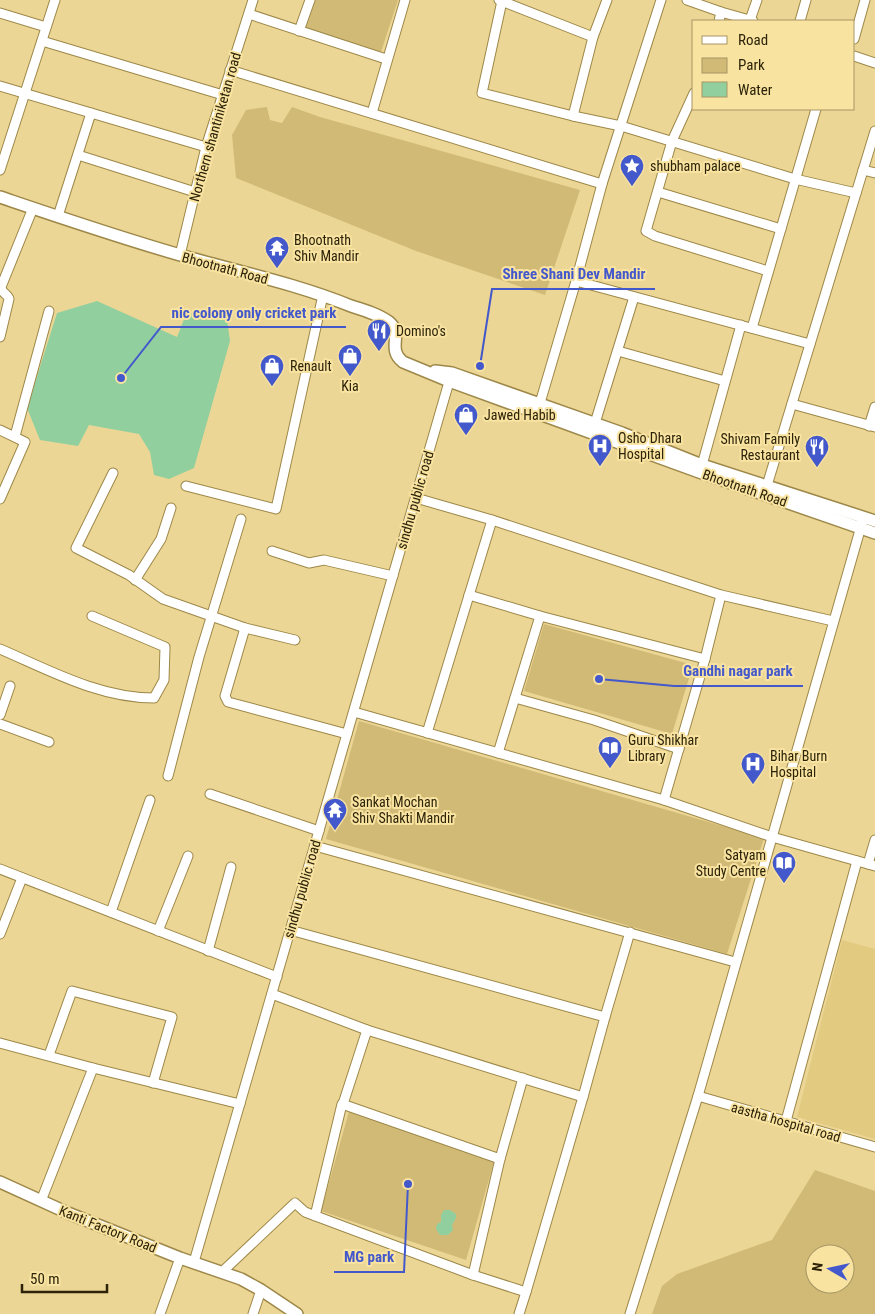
<svg xmlns="http://www.w3.org/2000/svg" width="875" height="1314" font-family="'Roboto Condensed',sans-serif">
<rect width="100%" height="100%" fill="#ecd695"/>
<polygon fill="#e3ca81" points="842,940 875,949 875,1139 797,1117"/>
<g fill="#d1ba76" fill-rule="evenodd">
<polygon points="315,0 398,0 381,52 305,27"/>
<polygon points="267,107 270,120 282,123 292,107 320,117 580,190 545,295 416,251 236,178 232,135 246,110"/>
<polygon points="544,624 693,665 672,734 524,691"/>
<polygon points="359,721 764,838 727,954 326,839"/>
<polygon points="350,1108 495,1158 466,1260 321,1211"/>
<path d="M 815,1170 L 875,1191 L 875,1314 L 652,1314 L 662,1286 L 677,1274 L 772,1240 ZM 815,1254 L 845,1254 L 845,1284 L 815,1284 Z"/>
</g>
<g fill="#91cf9f">
<polygon points="97,301 177,337 187,312 227,319 230,341 194,468 169,479 154,475 150,452 139,434 89,425 78,446 40,440 27,408 57,313"/>
<polygon points="444,1210 450,1210 456,1214 456,1218 452,1225 453,1230 448,1235 440,1235 436,1229 437,1224 441,1222 441,1215"/>
</g>
<g fill="none" stroke-linecap="round" stroke-linejoin="round">
<defs>
<g id="minor">
<polyline points="499,0 593,37 573,116 621,126 795,179 856,193"/>
<polyline points="687,0 721,12"/>
<polyline points="502,1 482,93 573,116"/>
<polyline points="0,13 46,27"/>
<polyline points="249,14 386,59"/>
<polyline points="750,20 757,0"/>
<polyline points="719,21 721,12 753,21"/>
<polyline points="800,21 806,0"/>
<polyline points="299,31 310,0"/>
<polyline points="593,37 607,0"/>
<polyline points="854,39 865,0"/>
<polyline points="42,41 223,95"/>
<polyline points="854,56 875,63"/>
<polyline points="230,70 602,184"/>
<polyline points="0,86 206,147"/>
<polyline points="694,93 672,141 646,231 655,236 768,271"/>
<polyline points="372,113 405,0"/>
<polyline points="78,155 195,192"/>
<polyline points="0,170 55,0"/>
<polyline points="863,170 875,173"/>
<polyline points="658,192 781,229"/>
<polyline points="58,216 91,113"/>
<polyline points="180,255 206,147 253,0"/>
<polyline points="576,281 810,344"/>
<polyline points="752,328 816,109"/>
<path d="M 0,337 L 9,299 C 8,294 1,293 1,287 L 33,208"/>
<polyline points="618,351 725,381"/>
<polyline points="792,404 875,427"/>
<polyline points="536,408 540,403 576,281 602,184 661,0"/>
<polyline points="595,423 634,297"/>
<polyline points="869,426 875,407"/>
<polyline points="0,430 25,442 0,499"/>
<polyline points="15,436 49,311"/>
<polyline points="702,465 741,325"/>
<polyline points="113,473 76,548 129,575 163,599 245,628 295,640"/>
<polyline points="186,486 276,509 323,295"/>
<polyline points="765,492 875,131"/>
<polyline points="416,498 492,520 721,595 833,621"/>
<polyline points="272,551 309,563 324,560 393,576"/>
<polyline points="135,580 161,539 171,508"/>
<polyline points="469,595 540,616"/>
<polyline points="245,628 225,696 228,702 347,734"/>
<path d="M 0,649 C 49,670 99,698 154,698 L 164,680 L 165,647 L 92,616"/>
<polyline points="705,659 721,595"/>
<polyline points="515,698 594,720 679,749"/>
<polyline points="354,712 664,800 772,837 875,866"/>
<polyline points="0,715 10,686"/>
<polyline points="0,724 49,742"/>
<polyline points="427,733 492,520"/>
<polyline points="498,753 540,616 705,659 664,800"/>
<polyline points="168,776 199,657 241,519"/>
<polyline points="210,794 319,831"/>
<polyline points="315,846 735,962"/>
<polyline points="868,864 875,840"/>
<polyline points="0,869 277,977"/>
<polyline points="111,912 150,800"/>
<polyline points="158,931 188,856"/>
<polyline points="0,934 22,878"/>
<polyline points="208,951 231,867"/>
<polyline points="272,994 367,1030 583,1097 605,1017 290,930"/>
<polyline points="605,1017 630,932"/>
<polyline points="0,1043 93,1068 240,1104"/>
<polyline points="49,1055 72,991 172,1017 153,1083"/>
<polyline points="698,1096 875,1147"/>
<polyline points="343,1104 367,1030"/>
<polyline points="786,1121 857,861"/>
<polyline points="41,1201 93,1068"/>
<polyline points="315,1216 342,1104 500,1159 523,1078"/>
<polyline points="194,1262 451,375"/>
<polyline points="223,1271 295,1203 305,1212 473,1275 526,1292 583,1097"/>
<polyline points="473,1275 500,1159"/>
<polyline points="160,1314 180,1258"/>
<polyline points="253,1314 261,1290"/>
<polyline points="519,1314 526,1292"/>
<polyline points="630,1314 698,1096 862,523"/>
</g>
<g id="tertiary">
<path d="M 0,197 C 65,219 132,242 198,260 C 249,274 302,286 351,306 C 364,310 378,314 389,322 C 404,334 386,349 403,362 L 449,381 L 699,472 L 875,533"/>
<polyline points="435,371 452,373 622,433 702,465 875,521"/>
<polyline points="0,1182 68,1213 180,1258 241,1279 261,1290 297,1314"/>
</g>
</defs>
<use href="#minor" stroke="#9d8849" stroke-width="11"/>
<use href="#tertiary" stroke="#9d8849" stroke-width="14"/>
<use href="#minor" stroke="#fff" stroke-width="9"/>
<use href="#tertiary" stroke="#fff" stroke-width="11"/>
</g>
<defs>
<symbol id="sight-pin" viewBox="-11 -11 22 30"><path d="M0 17L-7.5 6A9.5 9.5 0 1 1 7.5 6Z" fill="#4358cb" stroke="#f9e3a1"/><path d="M0-6L1.8-2.2L6-1.7L2.9 1.2L3.7 5.4L0 3.3L-3.7 5.4L-2.9 1.2L-6-1.7L-1.8-2.2Z" fill="#fff"/></symbol>
<symbol id="temple-pin" viewBox="-11 -11 22 30"><path d="M0 17L-7.5 6A9.5 9.5 0 1 1 7.5 6Z" fill="#4358cb" stroke="#f9e3a1"/><path d="M0-6L5-2H3V0L6.5 2.5H4V6H1.5V3h-3V6H-4V2.5H-6.5L-3 0V-2H-5Z" fill="#fff"/></symbol>
<symbol id="restaurant-pin" viewBox="-11 -11 22 30"><path d="M0 17L-7.5 6A9.5 9.5 0 1 1 7.5 6Z" fill="#4358cb" stroke="#f9e3a1"/><path d="M-5-6h1v4h1v-4h1v4h1v-4h1v5L-1.5 .5V6h-2V.5L-5-1ZM5-6V6H3V1.5H1.5Q1.5-4 5-6Z" fill="#fff"/></symbol>
<symbol id="shop-pin" viewBox="-11 -11 22 30"><path d="M0 17L-7.5 6A9.5 9.5 0 1 1 7.5 6Z" fill="#4358cb" stroke="#f9e3a1"/><path d="M-5-2.5h2.3a2.7 3.5 0 0 1 5.4 0H5L5.5 6h-11ZM-1.5-2.5h3a1.5 2.3 0 0 0-3 0Z" fill="#fff"/></symbol>
<symbol id="hospital-pin" viewBox="-11 -11 22 30"><path d="M0 17L-7.5 6A9.5 9.5 0 1 1 7.5 6Z" fill="#4358cb" stroke="#f9e3a1"/><path d="M-5-5h3v3.5h4V-5h3V5h-3V1.5h-4V5h-3Z" fill="#fff"/></symbol>
<symbol id="library-pin" viewBox="-11 -11 22 30"><path d="M0 17L-7.5 6A9.5 9.5 0 1 1 7.5 6Z" fill="#4358cb" stroke="#f9e3a1"/><path d="M-6-4Q-3-5.5-.7-3.5V5Q-3 3-6 4ZM6-4Q3-5.5 .7-3.5V5Q3 3 6 4Z" fill="#fff"/></symbol>
</defs>
<g fill-rule="evenodd">
<use href="#sight-pin" x="618" y="152" width="28" height="38"/>
<use href="#temple-pin" x="263" y="234" width="28" height="38"/>
<use href="#restaurant-pin" x="365" y="317" width="28" height="38"/>
<use href="#shop-pin" x="336" y="342" width="28" height="38"/>
<use href="#shop-pin" x="258" y="352" width="28" height="38"/>
<use href="#shop-pin" x="452" y="401" width="28" height="38"/>
<use href="#hospital-pin" x="586" y="432" width="28" height="38"/>
<use href="#restaurant-pin" x="803" y="433" width="28" height="38"/>
<use href="#library-pin" x="596" y="734" width="28" height="38"/>
<use href="#hospital-pin" x="739" y="750" width="28" height="38"/>
<use href="#temple-pin" x="321" y="796" width="28" height="38"/>
<use href="#library-pin" x="770" y="849" width="28" height="38"/>
</g>
<g text-anchor="middle" dominant-baseline="central" stroke-width="4" stroke-linejoin="round" paint-order="stroke">
<g font-size="14" fill="#2c2308" stroke="#f9e3a1">
<text transform="translate(215 127) rotate(-74)">Northern shantiniketan road</text>
<text transform="translate(225 268) rotate(15)">Bhootnath Road</text>
<text transform="translate(745 488) rotate(19)">Bhootnath Road</text>
<text transform="translate(415 500) rotate(-74)">sindhu public road</text>
<text transform="translate(302 889) rotate(-74)">sindhu public road</text>
<text transform="translate(786 1122) rotate(16)">aastha hospital road</text>
<text transform="translate(108 1229) rotate(22)">Kanti Factory Road</text>
</g>
<g font-size="14" fill="#2c2308" stroke="#f9e3a1" text-anchor="start">
<text x="650" y="166">shubham palace</text>
<text x="294" y="240">Bhootnath<tspan x="294" dy="16">Shiv Mandir</tspan></text>
<text x="396" y="331">Domino's</text>
<text x="290" y="366">Renault</text>
<text x="350" y="386" text-anchor="middle">Kia</text>
<text x="484" y="415">Jawed Habib</text>
<text x="618" y="438">Osho Dhara<tspan x="618" dy="16">Hospital</tspan></text>
<text x="800" y="439" text-anchor="end">Shivam Family<tspan x="800" dy="16">Restaurant</tspan></text>
<text x="628" y="740">Guru Shikhar<tspan x="628" dy="16">Library</tspan></text>
<text x="770" y="756">Bihar Burn<tspan x="770" dy="16">Hospital</tspan></text>
<text x="352" y="802">Sankat Mochan<tspan x="352" dy="16">Shiv Shakti Mandir</tspan></text>
<text x="766" y="855" text-anchor="end">Satyam<tspan x="766" dy="16">Study Centre</tspan></text>
</g>
</g>
<path fill="none" stroke="#4358cb" stroke-width="2" d="M480 366L492 289H655M121 378L161 327H346M599 679L674 686H803M408 1184L404 1272H334"/>
<g fill="#4358cb" stroke="#f9e3a1" stroke-width="2">
<circle cx="480" cy="366" r="5"/>
<circle cx="121" cy="378" r="5"/>
<circle cx="599" cy="679" r="5"/>
<circle cx="408" cy="1184" r="5"/>
</g>
<g font-size="15" text-anchor="middle" font-weight="bold" fill="#4358cb" stroke="#f9e3a1" stroke-width="4" stroke-linejoin="round" paint-order="stroke">
<text x="574" y="279">Shree Shani Dev Mandir</text>
<text x="254" y="318">nic colony only cricket park</text>
<text x="738" y="676">Gandhi nagar park</text>
<text x="369" y="1262">MG park</text>
</g>
<rect x="692" y="20" width="162" height="90" fill="#f9e3a1" stroke="#a79664"/>
<rect x="702" y="36" width="25" height="8" fill="#ffffff" stroke="#a79664"/>
<text x="738" y="45" font-size="15" fill="#2c2308">Road</text>
<rect x="702" y="58" width="25" height="15" fill="#d1ba76" stroke="#a79664"/>
<text x="738" y="70" font-size="15" fill="#2c2308">Park</text>
<rect x="702" y="82" width="25" height="15" fill="#91cf9f" stroke="#a79664"/>
<text x="738" y="95" font-size="15" fill="#2c2308">Water</text>
<g transform="translate(830 1269) rotate(279)"><circle r="24" fill="#f9e3a1" stroke="#a79664"/>
<path d="M0-4L9 19L0 12L-9 19Z" fill="#4358cb"/>
<text y="-8" font-size="14" font-weight="bold" text-anchor="middle" fill="#2c2308">N</text>
</g>
<path d="M22 1284v8h85v-8" fill="none" stroke="#2c2308" stroke-width="2.5"/>
<text x="30" y="1284" font-size="15" fill="#2c2308" stroke="#f9e3a1" stroke-width="4" paint-order="stroke">50 m</text>
</svg>
